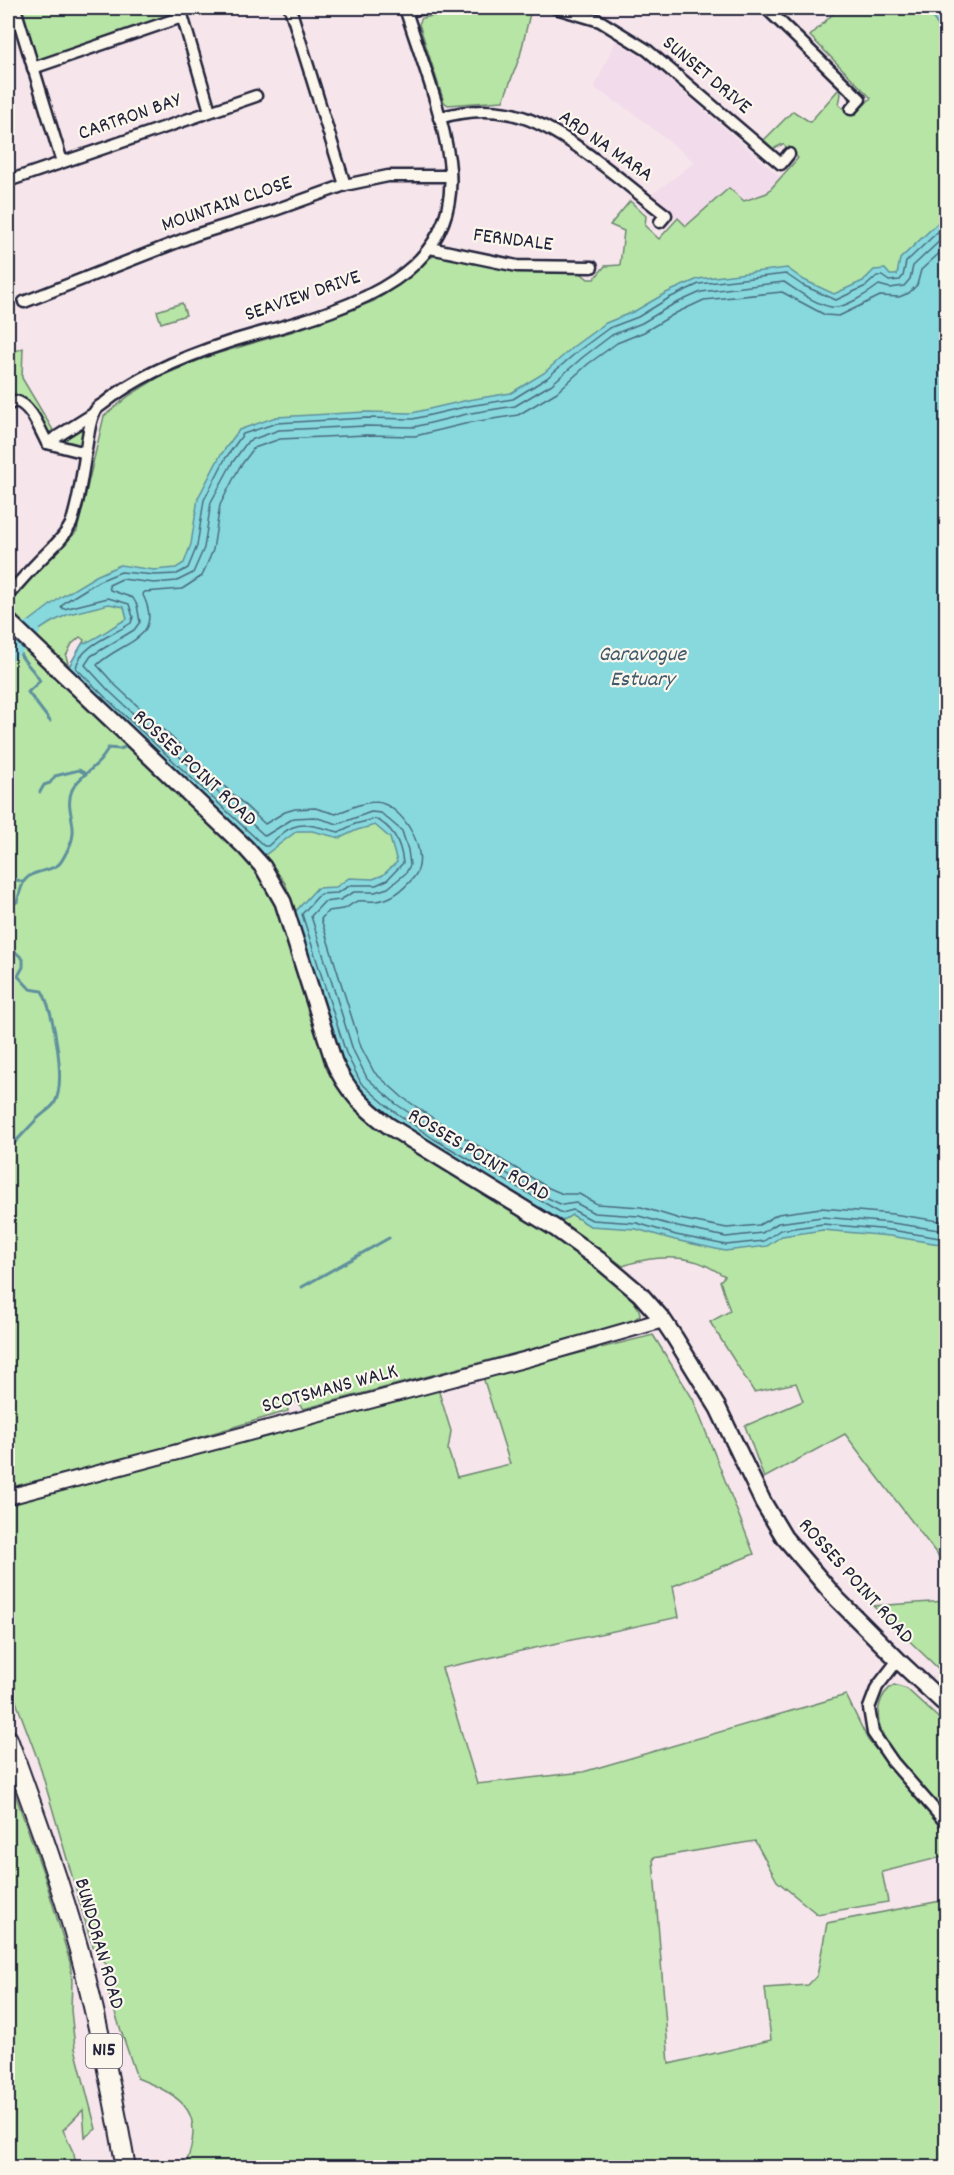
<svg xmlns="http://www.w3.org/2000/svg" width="954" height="2175" font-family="Dekko,sans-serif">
<rect width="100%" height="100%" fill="#f6e6eb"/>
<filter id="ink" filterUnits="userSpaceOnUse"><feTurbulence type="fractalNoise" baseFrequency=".0167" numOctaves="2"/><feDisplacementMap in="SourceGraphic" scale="12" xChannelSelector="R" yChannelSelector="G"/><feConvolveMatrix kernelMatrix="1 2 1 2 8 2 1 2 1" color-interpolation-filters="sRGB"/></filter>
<g filter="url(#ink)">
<polygon fill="#f2dbea" points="616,40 654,66 781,178 767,193 744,201 729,189 686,226 651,195 695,162 633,113 594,88"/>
<g fill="#b6e5a5" stroke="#6c8470" stroke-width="1.5" fill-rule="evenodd">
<polygon points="21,8 175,8 176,13 37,63"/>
<path d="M 839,8 L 946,8 L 946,1566 L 845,1434 L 764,1478 L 745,1426 L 803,1401 L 796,1383 L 754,1392 L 710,1322 L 730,1311 L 720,1281 L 725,1276 C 715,1271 705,1263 694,1261 C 672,1255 644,1258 623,1266 L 550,1213 L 431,1144 L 388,1115 L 341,1056 L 293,904 L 285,883 L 265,855 L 99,701 L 33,634 L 9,613 L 11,600 L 77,531 L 104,416 L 130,395 L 159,377 L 209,356 L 294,331 L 374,301 L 397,286 L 429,258 L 437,255 L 462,260 L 577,270 L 588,279 L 594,279 L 605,266 L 620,265 L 624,231 L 610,225 L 630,201 L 646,216 L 645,226 L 659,239 L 678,218 L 686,226 L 729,188 L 744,201 L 767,193 L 798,158 L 783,144 L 773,149 L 764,140 L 793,111 L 810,122 L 839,89 L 841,94 L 839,105 L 853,116 L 871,98 L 810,36 ZM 80,637 L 84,640 C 81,648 73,658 69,667 L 66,656 L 72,644 Z"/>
<polygon points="531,9 520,56 503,101 448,105 444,102 419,24 422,18 458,11"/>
<polygon points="182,303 186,315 161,323 157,311"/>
<path d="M 23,348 L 22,378 L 53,430 L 50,432 L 45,430 C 35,413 30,391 8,397 L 8,354 Z"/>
<polygon points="83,425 81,446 65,443 66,437"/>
<path d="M 22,642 L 244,855 L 269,891 L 278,909 L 344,1093 L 586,1260 C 598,1270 641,1300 640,1315 L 630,1323 L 303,1409 L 296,1401 L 287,1403 L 288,1411 L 135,1456 L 8,1488 L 8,655 Z"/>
<path d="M 653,1335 L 693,1399 L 754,1554 L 673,1586 L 679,1617 L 442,1668 L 477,1784 L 583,1772 L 846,1695 L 868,1740 L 946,1832 L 946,1856 L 882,1872 L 888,1902 L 817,1914 L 777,1881 L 755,1841 L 653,1858 L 669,2064 L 771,2040 L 765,1988 L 808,1985 L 817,1976 L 827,1923 L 946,1900 L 946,2167 L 185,2167 C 205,2113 187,2098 137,2078 L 109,1995 L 117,1986 L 100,1953 L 96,1953 L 91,1941 L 39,1763 L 8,1680 L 8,1504 L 438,1389 L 451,1431 L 448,1450 L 457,1477 L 510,1464 L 483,1377 Z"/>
<polygon points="946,1601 946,1676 873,1606"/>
<path d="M 894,1685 L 907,1689 L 946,1725 L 946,1814 C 929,1793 889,1753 881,1730 C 875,1713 879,1694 894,1685 Z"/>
<polygon points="8,1774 45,1878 70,1962 72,1981 71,2010 75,2048 96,2129 85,2137 83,2110 63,2130 74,2154 76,2167 8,2167"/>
</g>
<g fill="#87d9de" stroke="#5f909d" stroke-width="1.5">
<polygon points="918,8 946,8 946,37 932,17"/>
<path d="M 946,215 L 946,1245 L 890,1236 L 823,1230 L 782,1236 L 767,1246 L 725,1251 L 675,1240 L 636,1229 L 590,1226 L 572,1215 L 562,1221 L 431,1144 L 388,1115 L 356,1086 L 341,1056 L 295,912 L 317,888 L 336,887 L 349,878 L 373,879 L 383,875 L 397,862 L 390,838 L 375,825 L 357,830 L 340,838 L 312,831 L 297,831 L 265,855 L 99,701 L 68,668 L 82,644 C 96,640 112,626 127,619 L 124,607 L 109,604 L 69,614 L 52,622 L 33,634 L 23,626 L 61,597 L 96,576 L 120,565 L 154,570 L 176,568 L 184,563 L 191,544 L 198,498 L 220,456 L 239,430 L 276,417 L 366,412 L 412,413 L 468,400 L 511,393 L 544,373 L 574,346 L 606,323 L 635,311 L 666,293 L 698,279 L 787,268 L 804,280 L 834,294 L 863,281 L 874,270 L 885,269 L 890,275 L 897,275 L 900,259 Z"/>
</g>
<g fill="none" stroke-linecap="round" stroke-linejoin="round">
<g stroke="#4a6b7c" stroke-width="1.5">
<path d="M 946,224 L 906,262 L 903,276 L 900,280 L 889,281 L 882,276 L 877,276 L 866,286 L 836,300 L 802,285 L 786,274 L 699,284 L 669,298 L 638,317 L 609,328 L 578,351 L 547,378 L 513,399 L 469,406 L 413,419 L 366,418 L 277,423 L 243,434 L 225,459 L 204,500 L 197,546 L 188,568 L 177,574 L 155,575 L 121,572 L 99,581 L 65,602 L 61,607 L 64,609 L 108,598 L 129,604 L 133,617 L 131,623 C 114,635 80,645 76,668 L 104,696 L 264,846 L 268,846 C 273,842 277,837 283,833 C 301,818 319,828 339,832 L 355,824 L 375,819 C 394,827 401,844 403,863 L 387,880 L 376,885 L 351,885 L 337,893 L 320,894 L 302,914 L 346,1053 L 361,1083 L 392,1110 L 434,1139 L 562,1213 L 573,1210 L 592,1220 L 637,1223 L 676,1235 L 726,1245 L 764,1241 L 780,1230 L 823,1224 L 891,1230 L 946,1239"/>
<path d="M 946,235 L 913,266 L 910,279 L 904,286 L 890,288 L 879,285 C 870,292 843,310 831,307 C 815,304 798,291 784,282 L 701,292 L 672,305 L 642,323 L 612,335 L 583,357 L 552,384 L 515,406 L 471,413 L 414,427 L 366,426 L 279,430 L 248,441 L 232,463 L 211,502 L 204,548 L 193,573 L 177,581 L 154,583 L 122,579 L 109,585 L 110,590 L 133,598 L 137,605 L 140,622 L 134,630 L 91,656 L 85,665 L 109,691 L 265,836 L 294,818 L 314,817 L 338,824 L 371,812 L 381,813 L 402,831 L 408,850 L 410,865 L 406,873 L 388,888 L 375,892 L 354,892 L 340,900 L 324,902 L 311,916 L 353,1050 L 367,1078 L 396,1104 L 438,1132 L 544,1196 L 562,1205 L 576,1203 L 594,1213 L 639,1216 L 678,1227 L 726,1237 L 762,1233 L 778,1223 L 822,1217 L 892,1223 L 946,1231"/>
<path d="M 946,247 L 921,270 L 917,285 L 909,293 L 899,297 L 880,296 L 839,316 L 825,315 L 782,292 L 704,300 L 676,313 L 644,332 L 617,343 L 588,364 L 557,392 L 518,415 L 473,422 L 415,436 L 366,435 L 280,439 L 254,448 L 239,468 L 220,505 L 213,550 L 202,576 L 182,589 L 144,592 L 143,595 C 165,640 121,641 97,665 L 115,685 L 265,824 L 285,812 L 295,809 L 315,808 L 336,814 C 348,809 362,802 376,802 C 403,804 432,855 414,877 C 405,888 391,900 376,901 C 370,902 363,900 358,901 C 353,902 350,906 346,908 C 340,910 334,910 328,911 L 321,919 L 361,1047 L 374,1072 L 402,1097 L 443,1125 L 549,1188 L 563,1194 L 579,1194 L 597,1204 L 641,1207 L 680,1219 L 727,1228 L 759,1225 L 778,1214 L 821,1208 L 893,1214 L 946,1222"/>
</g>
<g stroke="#5f909d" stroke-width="3">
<path d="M 16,644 C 21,662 32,666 40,681 L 28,692 L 50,721"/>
<polyline points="40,792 44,785 50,783 55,776 79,770 86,774"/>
<polyline points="8,877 23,882"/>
<path d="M 8,909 L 9,906 L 17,902 C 19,895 21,886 25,880 C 33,870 48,872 58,865 C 61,863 64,857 66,853 C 83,826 63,812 72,790 C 80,773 101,767 108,748 L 120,749 L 130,745"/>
<path d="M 8,945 L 23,959 L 23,967 L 18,976 L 30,989 L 42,991 C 54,1012 67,1084 54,1104 C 50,1109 42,1114 37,1119 C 27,1129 18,1140 8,1149"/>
<polyline points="302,1287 389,1238"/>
</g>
<polyline stroke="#87d9de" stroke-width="20" points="8,651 30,631"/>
<defs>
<g id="minor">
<polyline points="15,8 62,162"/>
<polyline points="180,8 210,111"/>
<polyline points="290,8 345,185"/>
<polyline points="556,8 600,21 647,50 781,164 789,154"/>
<polyline points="766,8 860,99 851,109"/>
<polyline points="406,11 425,8"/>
<polyline points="33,68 182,17"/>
<path d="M 439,118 C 462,111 484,109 507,113 C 559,122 624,184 666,215 L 660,222"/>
<polyline points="8,181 256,96"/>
<polyline points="430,248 517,266 592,267"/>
<polyline points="24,302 195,235 275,210 345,185 388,176 450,176"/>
<path d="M 8,405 L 15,401 C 31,404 40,430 47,443 L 86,453"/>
<polyline points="47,443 93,414"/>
<path d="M 8,595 C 18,584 28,572 38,562 C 49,550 64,539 71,524 C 74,516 76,506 78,498 C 81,482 84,465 86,449 C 88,437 89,424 94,413 C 96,409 99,406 103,404 C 138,375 186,356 229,342 C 320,314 467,290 449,160 C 441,108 421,58 405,8"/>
<polyline points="898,1660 877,1687 869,1708 873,1733 893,1762 946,1823"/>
</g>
<polyline id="tertiary" points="8,1497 531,1358 663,1320"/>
<path id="secondary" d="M 8,621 L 245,847 L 263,867 L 283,902 L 334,1062 C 346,1090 364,1108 389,1126 L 555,1228 L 602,1262 L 640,1294 L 663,1320 L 675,1338 L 718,1408 L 763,1502 L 784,1537 L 836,1598 L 903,1665 L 946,1705"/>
<path id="trunk" d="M 8,1739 C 33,1808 59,1878 79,1950 C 98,2022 113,2094 126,2168"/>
</defs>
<use href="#minor" stroke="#22223b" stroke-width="15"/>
<use href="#tertiary" stroke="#22223b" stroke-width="18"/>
<use href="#secondary" stroke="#22223b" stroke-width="20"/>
<use href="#trunk" stroke="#22223b" stroke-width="22"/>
<use href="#minor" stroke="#fbf7ec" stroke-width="10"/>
<use href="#tertiary" stroke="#fbf7ec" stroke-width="14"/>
<use href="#secondary" stroke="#fbf7ec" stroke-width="15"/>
<use href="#trunk" stroke="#fbf7ec" stroke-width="18"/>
</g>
</g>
<g text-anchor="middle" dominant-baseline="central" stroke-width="4.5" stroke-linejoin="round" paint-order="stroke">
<rect fill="#fbf7ec" stroke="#636270" stroke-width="1.5" x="86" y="2034" width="36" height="34" rx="4.5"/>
<g font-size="20" font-weight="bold" fill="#22223b">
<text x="104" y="2051">N15</text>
</g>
<g font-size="21" fill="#22223b" stroke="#fbf7ec">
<text transform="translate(706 76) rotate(40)">SUNSET DRIVE</text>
<text transform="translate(130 118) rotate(-19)">CARTRON BAY</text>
<text transform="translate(605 147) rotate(35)">ARD NA MARA</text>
<text transform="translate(227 205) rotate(-19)">MOUNTAIN CLOSE</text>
<text transform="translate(513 241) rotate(7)">FERNDALE</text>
<text transform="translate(303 297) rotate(-19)">SEAVIEW DRIVE</text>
<text transform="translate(194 769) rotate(43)">ROSSES POINT ROAD</text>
<text transform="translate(478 1156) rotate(31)">ROSSES POINT ROAD</text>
<text transform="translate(330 1390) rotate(-15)">SCOTSMANS WALK</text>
<text transform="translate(855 1582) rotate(48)">ROSSES POINT ROAD</text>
<text transform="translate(98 1944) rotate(74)">BUNDORAN ROAD</text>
</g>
<g font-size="22" font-style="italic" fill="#40596c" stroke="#fbf7ec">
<text x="642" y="655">Garavogue<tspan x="642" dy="25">Estuary</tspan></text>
</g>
</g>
<rect width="954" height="2175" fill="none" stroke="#fbf7ec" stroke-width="30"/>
<rect x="15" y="15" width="924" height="2145" fill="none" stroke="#22223b" stroke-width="2" filter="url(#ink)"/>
</svg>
